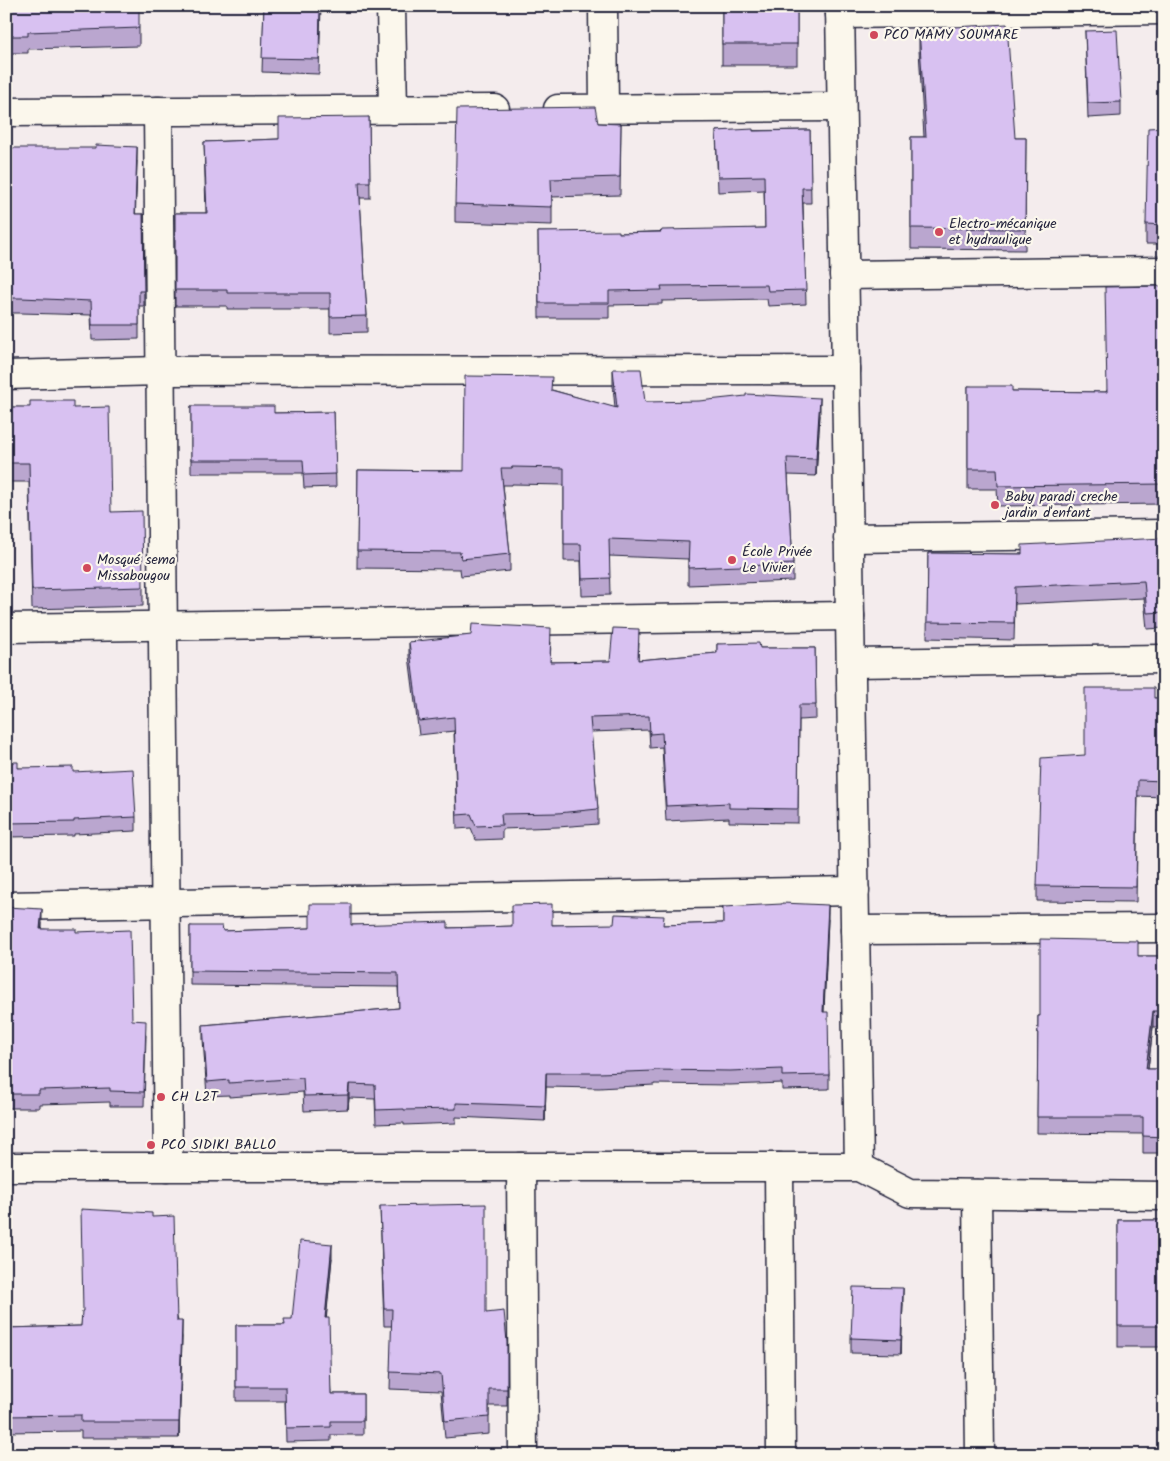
<svg xmlns="http://www.w3.org/2000/svg" width="1170" height="1461" font-family="Kalam,sans-serif">
<rect width="100%" height="100%" fill="#f4eced"/>
<filter id="ink" filterUnits="userSpaceOnUse"><feTurbulence type="fractalNoise" baseFrequency=".02" numOctaves="2"/><feDisplacementMap in="SourceGraphic" scale="10" xChannelSelector="R" yChannelSelector="G"/><feConvolveMatrix kernelMatrix="1 2 1 2 8 2 1 2 1" color-interpolation-filters="sRGB"/></filter>
<g filter="url(#ink)">
<g fill="none" stroke-linecap="round" stroke-linejoin="round">
<defs>
<g id="minor">
<polyline points="391,6 393,110"/>
<polyline points="603,6 604,108"/>
<polyline points="840,6 859,1167"/>
<polyline points="840,14 1164,10"/>
<polyline points="558,109 841,107"/>
<polyline points="158,111 168,1167"/>
<polyline points="6,112 495,109"/>
<polyline points="844,275 1164,271"/>
<polyline points="6,375 161,371 846,370"/>
<polyline points="848,538 1164,534"/>
<polyline points="6,628 850,616"/>
<polyline points="851,663 1164,659"/>
<polyline points="6,906 855,891"/>
<polyline points="855,930 1164,928"/>
<polyline points="6,1167 859,1167 910,1193 1164,1196"/>
<polyline points="521,1167 523,1455"/>
<polyline points="779,1167 781,1455"/>
<polyline points="977,1194 980,1455"/>
</g>
</defs>
<use href="#minor" stroke="#22223b" stroke-width="31"/>
<use href="#minor" stroke="#fbf7ec" stroke-width="28"/>
</g>
<g fill="#baa6cf" stroke="#22223b">
<polygon points="6,6 139,28 139,46 28,49 28,53 6,53"/>
<polygon points="264,6 321,6 319,74 262,72"/>
<rect x="722" y="6" width="75" height="59"/>
<polygon points="919,29 1015,138 1026,138 1025,250 911,249 911,137 924,137 919,50"/>
<polygon points="1085,31 1121,102 1121,116 1088,118"/>
<polygon points="369,117 370,198 360,198 367,316 367,332 330,333 330,309 227,309 227,306 175,306 175,213 206,213 204,142 279,139"/>
<polygon points="598,123 621,124 620,195 552,197 552,225 455,222 455,204"/>
<polygon points="1164,127 1164,244 1146,244 1146,224"/>
<polygon points="810,130 811,203 803,203 806,304 768,306 767,299 662,301 662,304 609,305 609,318 539,318 538,232 619,233 765,228 764,190 718,192 716,131"/>
<polygon points="6,148 137,161 135,214 143,214 144,306 139,306 139,339 92,340 91,315 21,313 6,313"/>
<polygon points="1164,286 1164,504 998,506 997,489 968,489 968,386 1012,391 1106,392"/>
<polygon points="613,369 645,402 820,415 816,476 788,475 793,564 793,581 688,585 688,559 609,556 610,595 582,596 581,561 564,561 564,485 512,484 512,485 503,485 510,554 510,571 461,576 460,569 357,568 358,470 464,471 552,390 615,408 613,386"/>
<polygon points="191,406 274,413 334,412 336,487 304,488 303,473 191,473"/>
<polygon points="6,407 73,408 111,512 143,587 143,606 32,609 29,482 6,482"/>
<polygon points="1164,538 1164,628 1147,629 1144,598 1015,604 1014,640 927,638 928,553 1022,554"/>
<polygon points="409,642 551,642 550,662 610,661 639,643 638,660 717,653 717,644 760,648 815,648 816,719 799,720 798,823 729,822 729,818 666,821 662,747 650,748 649,730 591,732 598,809 598,824 558,827 502,829 502,839 476,840 471,828 457,829 454,731 419,735 409,656"/>
<polygon points="1154,698 1164,698 1164,797 1138,796 1136,902 1037,901 1037,886 1085,755"/>
<polygon points="6,762 18,768 73,772 136,817 136,831 74,834 74,836 6,837"/>
<polygon points="6,907 42,923 42,929 76,932 132,1020 146,1035 144,1106 110,1106 110,1102 39,1104 39,1108 6,1108"/>
<polygon points="723,907 828,919 824,1012 829,1075 829,1089 782,1090 782,1083 730,1085 654,1084 654,1085 599,1088 546,1087 545,1121 456,1117 456,1123 404,1125 404,1123 376,1124 375,1099 349,1098 348,1109 304,1111 303,1092 229,1097 229,1095 207,1096 203,1039 203,1025 399,1008 398,987 190,985 190,926 223,931 310,928 351,925 448,928 552,925 664,925 723,923"/>
<polygon points="1138,956 1164,956 1164,1027 1153,1027 1148,1069 1164,1069 1164,1153 1143,1153 1143,1134 1037,1133 1038,1016 1040,1016"/>
<polygon points="380,1206 486,1313 507,1342 507,1406 489,1406 489,1434 445,1438 441,1391 390,1389 392,1326 384,1326"/>
<polygon points="152,1217 182,1337 179,1438 81,1438 81,1431 6,1432 6,1328 81,1326 83,1311"/>
<rect x="1118" y="1220" width="46" height="127"/>
<polygon points="332,1258 326,1318 331,1394 363,1394 363,1435 331,1435 331,1441 286,1442 285,1401 236,1401 236,1325 285,1325 292,1319"/>
<polygon points="903,1303 901,1354 851,1353 851,1338"/>
</g>
<g fill="#9787a9" stroke="#22223b">
<polygon points="137,147 137,161 135,229 135,214"/>
<polygon points="820,398 820,415 816,476 816,459"/>
<polygon points="828,905 828,919 823,1026 823,1012"/>
<polygon points="42,909 42,923 40,943 40,929"/>
<polygon points="1153,1011 1153,1027 1146,1085 1146,1069"/>
<polygon points="546,1073 546,1087 545,1121 545,1106"/>
<polygon points="349,1084 349,1098 348,1109 348,1095"/>
<polygon points="332,1244 332,1258 325,1332 325,1318"/>
<polygon points="903,1288 903,1303 901,1354 901,1340"/>
<polygon points="182,1321 182,1337 179,1438 179,1422"/>
</g>
<g fill="#d8c1f1" stroke="#22223b">
<polygon points="6,6 139,6 139,28 28,32 28,36 6,36"/>
<polygon points="264,6 320,6 319,59 262,58"/>
<rect x="722" y="6" width="75" height="38"/>
<polygon points="1007,24 1015,138 1026,138 1025,229 911,228 911,137 926,137 919,29"/>
<polygon points="1117,30 1121,102 1088,103 1085,31"/>
<polygon points="595,107 598,123 621,124 620,177 551,179 552,207 455,204 457,109"/>
<polygon points="369,117 370,182 359,182 367,316 330,317 330,293 227,293 227,290 175,290 175,213 207,213 204,142 279,139 279,118"/>
<polygon points="1164,127 1164,225 1146,224 1148,128"/>
<polygon points="753,129 753,131 810,130 811,188 802,188 806,290 768,291 767,285 661,286 662,290 609,291 609,303 539,303 538,232 619,231 619,233 661,232 662,230 765,228 764,176 718,177 716,131"/>
<polygon points="96,145 137,147 135,214 143,214 144,291 139,291 139,325 92,325 91,301 21,298 6,298 6,148 96,148"/>
<polygon points="1164,286 1164,484 998,486 997,469 968,469 968,386 1012,386 1012,391 1107,392 1105,287"/>
<polygon points="613,369 641,369 645,402 699,401 746,396 746,394 820,398 816,459 787,458 793,564 688,568 689,542 609,539 610,578 582,579 581,544 564,544 564,468 512,467 512,468 501,468 510,554 461,559 460,552 357,551 358,470 464,471 465,376 552,377 551,390 617,408"/>
<polygon points="30,401 73,401 73,408 109,407 111,512 142,511 143,587 32,590 29,463 6,463 6,407 30,407"/>
<polygon points="191,406 274,406 274,413 334,412 336,474 304,475 303,460 191,460"/>
<polygon points="1164,538 1164,612 1147,613 1144,581 1015,587 1014,623 927,622 928,553 1022,554 1022,545"/>
<polygon points="472,624 551,628 550,662 610,661 613,628 639,629 638,660 717,653 717,644 759,643 760,648 815,648 816,705 799,705 798,809 729,808 729,803 666,806 662,733 650,734 649,716 590,718 598,809 558,813 501,814 502,825 476,826 471,814 457,815 454,717 419,721 409,642 471,635"/>
<polygon points="1085,688 1154,688 1154,698 1164,698 1164,781 1138,780 1136,887 1037,886 1041,758 1085,755"/>
<polygon points="6,762 18,762 18,768 73,767 73,772 133,769 136,817 74,820 74,822 6,823"/>
<polygon points="782,903 828,905 823,1012 828,1012 829,1075 782,1076 782,1069 730,1071 654,1070 654,1071 599,1073 546,1073 545,1106 456,1103 456,1109 404,1110 404,1109 376,1110 375,1085 349,1084 348,1095 304,1096 303,1078 229,1083 229,1080 207,1082 203,1025 399,1008 398,973 190,971 190,926 222,926 223,931 310,928 310,904 351,904 351,925 448,922 448,928 512,926 512,905 552,904 552,925 614,924 615,914 664,916 663,925 723,923 723,907 782,904"/>
<polygon points="6,907 42,909 40,929 76,929 76,932 130,930 132,1020 146,1021 144,1092 110,1091 110,1088 39,1090 39,1094 6,1094"/>
<polygon points="1040,939 1138,941 1138,956 1164,956 1164,1011 1153,1011 1146,1069 1164,1069 1164,1137 1143,1136 1143,1117 1037,1117 1038,1016 1040,1016"/>
<polygon points="486,1204 486,1313 504,1311 507,1342 507,1389 489,1389 489,1417 445,1421 441,1374 390,1372 392,1309 384,1309 380,1206"/>
<polygon points="81,1209 152,1213 152,1217 174,1216 177,1321 182,1321 179,1422 81,1422 81,1415 6,1416 6,1328 81,1326 82,1311 83,1311"/>
<rect x="1118" y="1220" width="46" height="106"/>
<polygon points="300,1241 332,1244 325,1318 329,1318 331,1394 363,1394 363,1421 331,1421 331,1427 286,1428 285,1387 236,1387 236,1325 285,1325 284,1319 292,1319"/>
<polygon points="853,1287 903,1288 901,1340 851,1338"/>
</g>
</g>
<g fill="#d1495b" stroke="#fbf7ec" stroke-width="2">
<circle cx="874" cy="35" r="5"/>
<circle cx="939" cy="232" r="5"/>
<circle cx="995" cy="505" r="5"/>
<circle cx="732" cy="560" r="5"/>
<circle cx="87" cy="568" r="5"/>
<circle cx="161" cy="1097" r="5"/>
<circle cx="151" cy="1145" r="5"/>
</g>
<g text-anchor="middle" dominant-baseline="central" stroke-width="4.5" stroke-linejoin="round" paint-order="stroke">
<g font-size="14" fill="#22223b" stroke="#fbf7ec" text-anchor="start">
<text x="884" y="35">PCO MAMY SOUMARE</text>
<text x="949" y="224">Electro-mécanique<tspan x="949" dy="16">et hydraulique</tspan></text>
<text x="1005" y="497">Baby paradi creche<tspan x="1005" dy="16">jardin d'enfant</tspan></text>
<text x="742" y="552">École Privée<tspan x="742" dy="16">Le Vivier</tspan></text>
<text x="97" y="560">Mosqué sema<tspan x="97" dy="16">Missabougou</tspan></text>
<text x="171" y="1097">CH L2T</text>
<text x="161" y="1145">PCO SIDIKI BALLO</text>
</g>
</g>
<rect width="1170" height="1461" fill="none" stroke="#fbf7ec" stroke-width="25"/>
<rect x="12" y="12" width="1145" height="1436" fill="none" stroke="#22223b" stroke-width="2" filter="url(#ink)"/>
</svg>
